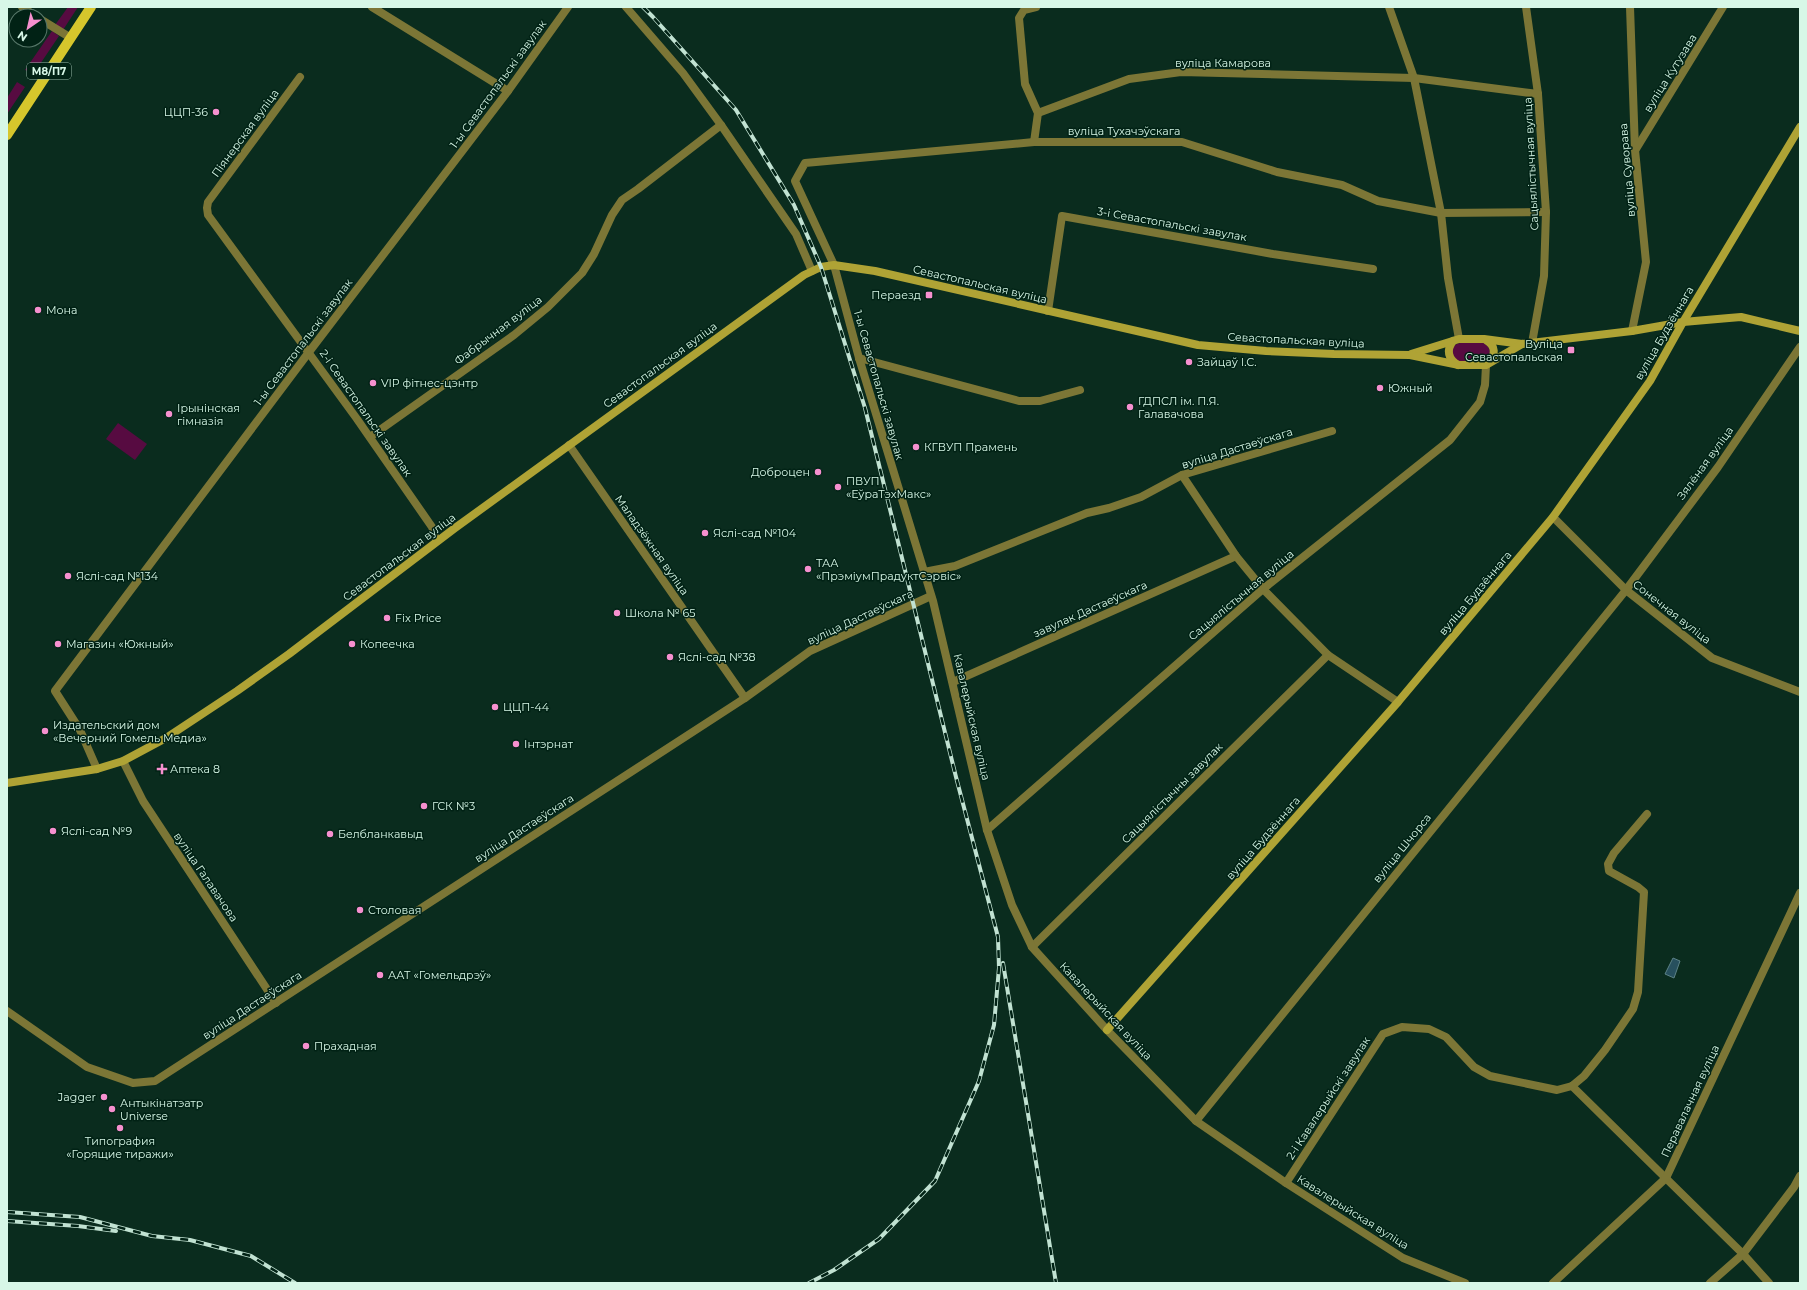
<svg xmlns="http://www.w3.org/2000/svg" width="1807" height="1290" font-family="Montserrat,sans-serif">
<rect width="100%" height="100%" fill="#0a2c1e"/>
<g fill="#570b41">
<polygon points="68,7 78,7 63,30 55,25"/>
<polygon points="52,31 59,36 34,73 25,70"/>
<polygon points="17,82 25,87 7,114 7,98"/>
<path d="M 1469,342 C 1478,342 1488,340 1490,352 C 1489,355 1488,358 1486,360 C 1482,363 1460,363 1455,360 C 1452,358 1452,355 1452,352 C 1453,342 1461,343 1469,342 Z"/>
<polygon points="118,423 147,444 135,460 106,439"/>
</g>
<polygon fill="#27505e" stroke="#5c8287" points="1673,958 1680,961 1674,978 1665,974"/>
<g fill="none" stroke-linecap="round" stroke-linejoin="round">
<g stroke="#7c7636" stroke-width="8">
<polyline points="22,7 36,16"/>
<polyline points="372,7 508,91"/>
<polyline points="626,7 683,73 721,125 796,234 812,271"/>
<polyline points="1389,7 1414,78 1441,213 1448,278 1459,339"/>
<polyline points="1526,7 1538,94 1546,212 1544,276 1532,343"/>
<polyline points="1630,7 1635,150 1646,262 1632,331"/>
<polyline points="40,19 71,38"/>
<polyline points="300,77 208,202 207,208 208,215 357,419 432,527 437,541"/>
<polyline points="1038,113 1129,79 1181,72 1414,78 1538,94"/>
<polyline points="1034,142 1038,113 1025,84 1019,18 1024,10 1036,7"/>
<polyline points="1636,149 1723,7"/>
<polyline points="1048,311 1062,216 1273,254 1373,269"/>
<polyline points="859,358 1019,401 1040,401 1080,390"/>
<polyline points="370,437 514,335 548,307 582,273 594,254 612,215 622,200 638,189 721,125"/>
<polyline points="569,445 745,698"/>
<polyline points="1182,475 1236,556 1263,589 1328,655 1398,702"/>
<polyline points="1553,517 1626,590 1712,658 1800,692"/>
<polyline points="924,572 955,566 1087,513 1109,508 1141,497 1182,475 1332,431"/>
<polyline points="953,682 1236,556"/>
<polyline points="123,761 143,801 276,1003"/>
<polyline points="97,769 80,730 55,691 309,352 508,91 568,7"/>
<polyline points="987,830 1263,589 1450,440 1480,402 1485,385 1486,365"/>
<polyline points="1032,947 1328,655"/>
<polyline points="7,1011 87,1067 133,1083 155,1081 745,698 810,651 931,596"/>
<polyline points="1572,1086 1743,1254 1769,1283"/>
<polyline points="1196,1121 1626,590 1718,467 1800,347"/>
<polyline points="1286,1183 1383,1034 1402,1027 1429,1029 1446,1037 1474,1067 1490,1076 1557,1090 1572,1086 1584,1076 1605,1050 1633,1009 1638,992 1644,892 1638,887 1609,871 1608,864 1614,853 1647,814"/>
<polyline points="1465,1283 1403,1258 1286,1183 1196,1121 1107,1030 1032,947 1012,905 987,830 933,601 859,358 834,265 795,181 805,163 1034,142 1182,142 1277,172 1342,185 1378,201 1441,213 1546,212"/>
<polyline points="1553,1283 1666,1178 1800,893"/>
<polyline points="1710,1283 1743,1254 1794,1187 1800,1176"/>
</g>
<g stroke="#afa335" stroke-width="8">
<path d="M 1486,340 C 1496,346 1496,355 1488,363"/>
<path d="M 1453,341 C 1446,350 1448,359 1458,365"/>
<polyline points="1411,354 1459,339 1484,339 1522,344 1632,331 1683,322 1729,318 1741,317 1800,331"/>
<polyline points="7,783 97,769 123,761 166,738 237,691 289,654 455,528 804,275 821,267 834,265 875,271 1198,345 1266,351 1334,354 1410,355 1459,365 1486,365 1522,344"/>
<polyline points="1107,1030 1398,702 1553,517 1650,381 1683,322 1800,127"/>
</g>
<polyline stroke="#d6c62c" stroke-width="10" points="7,135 91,7"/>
<defs>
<g id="rail">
<polyline points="643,7 653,17 736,110 794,205 821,267 865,408 956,777 998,937 999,968 994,1025 979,1081 935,1181 879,1239 834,1270 809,1283"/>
<polyline points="1003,963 1056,1283"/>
<polyline points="7,1212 80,1217 152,1236 190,1240 251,1256 295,1283"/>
<polyline points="7,1221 78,1226 116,1231"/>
</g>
</defs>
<use href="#rail" stroke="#c1e2d2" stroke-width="4"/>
<use href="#rail" stroke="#012215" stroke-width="2.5" stroke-dasharray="8" stroke-linecap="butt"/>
</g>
<g fill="#f690cf" stroke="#012215" stroke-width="1.5">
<circle cx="216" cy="112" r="4"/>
<rect x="925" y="291" width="8" height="8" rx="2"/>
<circle cx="38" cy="310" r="4"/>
<rect x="1567" y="346" width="8" height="8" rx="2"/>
<circle cx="1189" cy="362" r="4"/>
<circle cx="373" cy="383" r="4"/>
<circle cx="1380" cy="388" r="4"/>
<circle cx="1130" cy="407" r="4"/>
<circle cx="169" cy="414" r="4"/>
<circle cx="916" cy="447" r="4"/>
<circle cx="818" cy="472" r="4"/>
<circle cx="838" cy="487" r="4"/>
<circle cx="705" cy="533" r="4"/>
<circle cx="808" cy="569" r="4"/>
<circle cx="68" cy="576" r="4"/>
<circle cx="617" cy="613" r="4"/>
<circle cx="387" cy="618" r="4"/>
<circle cx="58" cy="644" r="4"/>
<circle cx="352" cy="644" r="4"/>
<circle cx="670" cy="657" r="4"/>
<circle cx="495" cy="707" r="4"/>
<circle cx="45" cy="731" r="4"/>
<circle cx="516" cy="744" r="4"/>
<path d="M160 763h4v4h4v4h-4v4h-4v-4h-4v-4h4z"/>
<circle cx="424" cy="806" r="4"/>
<circle cx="53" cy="831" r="4"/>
<circle cx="330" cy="834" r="4"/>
<circle cx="360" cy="910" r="4"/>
<circle cx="380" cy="975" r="4"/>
<circle cx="306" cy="1046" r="4"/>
<circle cx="104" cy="1097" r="4"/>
<circle cx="112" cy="1109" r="4"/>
<circle cx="120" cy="1128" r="4"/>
</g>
<g text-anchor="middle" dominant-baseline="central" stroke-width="3" stroke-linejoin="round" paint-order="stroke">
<rect fill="#012215" stroke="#97b7a8" stroke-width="1" x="27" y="63" width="44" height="16" rx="3"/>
<g font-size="10" font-weight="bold" fill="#d7f7e7">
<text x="49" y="71">М8/П7</text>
</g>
<g font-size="11" fill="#d7f7e7" stroke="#012215">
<text x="1223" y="63">вуліца Камарова</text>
<text transform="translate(1670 73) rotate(-58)">вуліца Кутузава</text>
<text transform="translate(498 84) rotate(-54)">1-ы Севастопальскі завулак</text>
<text x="1124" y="131">вуліца Тухачэўскага</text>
<text transform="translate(245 133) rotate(-54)">Піянерская вуліца</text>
<text transform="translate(1531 164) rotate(-93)">Сацыялістычная вуліца</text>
<text transform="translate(1627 170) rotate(-95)">вуліца Суворава</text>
<text transform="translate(1172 224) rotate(10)">3-і Севастопальскі завулак</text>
<text transform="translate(980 284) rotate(13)">Севастопальская вуліца</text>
<text transform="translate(498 330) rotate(-37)">Фабрычная вуліца</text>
<text transform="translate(1664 333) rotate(-60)">вуліца Будзённага</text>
<text transform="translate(1296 340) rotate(3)">Севастопальская вуліца</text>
<text transform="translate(303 342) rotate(-53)">1-ы Севастопальскі завулак</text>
<text transform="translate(660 365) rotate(-36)">Севастопальская вуліца</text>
<text transform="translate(879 385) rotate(74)">1-ы Севастопальскі завулак</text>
<text transform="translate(366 413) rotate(55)">2-і Севастопальскі завулак</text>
<text transform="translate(1237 448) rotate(-17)">вуліца Дастаеўскага</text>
<text transform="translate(1705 463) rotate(-54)">Зялёная вуліца</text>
<text transform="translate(652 545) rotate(55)">Маладзёжная вуліца</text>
<text transform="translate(399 557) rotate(-37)">Севастопальская вуліца</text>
<text transform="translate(1475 593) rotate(-50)">вуліца Будзённага</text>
<text transform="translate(1241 595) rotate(-40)">Сацыялістычная вуліца</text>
<text transform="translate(1090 609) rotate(-24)">завулак Дастаеўскага</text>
<text transform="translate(1672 612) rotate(38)">Сонечная вуліца</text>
<text transform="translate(860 617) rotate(-25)">вуліца Дастаеўскага</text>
<text transform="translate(972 717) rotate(77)">Кавалерыйская вуліца</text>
<text transform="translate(1172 793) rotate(-45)">Сацыялістычны завулак</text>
<text transform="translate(524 828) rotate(-33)">вуліца Дастаеўскага</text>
<text transform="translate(1263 838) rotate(-49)">вуліца Будзённага</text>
<text transform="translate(1402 848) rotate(-51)">вуліца Шчорса</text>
<text transform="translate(206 877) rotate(56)">вуліца Галавачова</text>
<text transform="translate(252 1005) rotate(-33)">вуліца Дастаеўскага</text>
<text transform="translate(1106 1011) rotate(47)">Кавалерыйская вуліца</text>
<text transform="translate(1328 1098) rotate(-57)">2-і Кавалерыйскі завулак</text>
<text transform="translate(1690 1101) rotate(-65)">Перавалачная вуліца</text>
<text transform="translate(1353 1212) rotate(32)">Кавалерыйская вуліца</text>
</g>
<g font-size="11" fill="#d7f7e7" stroke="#012215" text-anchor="start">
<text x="208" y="112" text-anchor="end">ЦЦП-36</text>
<text x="921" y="295" text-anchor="end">Пераезд</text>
<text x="46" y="310">Мона</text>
<text x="1563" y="344" text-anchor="end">Вуліца<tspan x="1563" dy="13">Севастопальская</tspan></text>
<text x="1197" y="362">Зайцаў І.С.</text>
<text x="381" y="383">VIP фітнес-цэнтр</text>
<text x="1388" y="388">Южный</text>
<text x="1138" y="401">ГДПСЛ ім. П.Я.<tspan x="1138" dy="13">Галавачова</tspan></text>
<text x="177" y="408">Ірынінская<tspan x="177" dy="13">гімназія</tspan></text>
<text x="924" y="447">КГВУП Прамень</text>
<text x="810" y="472" text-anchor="end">Доброцен</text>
<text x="846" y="481">ПВУП<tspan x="846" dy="13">«ЕўраТэхМакс»</tspan></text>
<text x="713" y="533">Яслі-сад №104</text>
<text x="816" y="563">ТАА<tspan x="816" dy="13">«ПрэміумПрадуктСэрвіс»</tspan></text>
<text x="76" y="576">Яслі-сад №134</text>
<text x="625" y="613">Школа № 65</text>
<text x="395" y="618">Fix Price</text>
<text x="66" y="644">Магазин «Южный»</text>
<text x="360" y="644">Копеечка</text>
<text x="678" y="657">Яслі-сад №38</text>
<text x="503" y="707">ЦЦП-44</text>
<text x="53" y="725">Издательский дом<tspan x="53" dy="13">«Вечерний Гомель Медиа»</tspan></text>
<text x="524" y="744">Інтэрнат</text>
<text x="170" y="769">Аптека 8</text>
<text x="432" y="806">ГСК №3</text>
<text x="61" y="831">Яслі-сад №9</text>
<text x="338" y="834">Белбланкавыд</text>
<text x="368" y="910">Столовая</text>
<text x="388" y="975">ААТ «Гомельдрэў»</text>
<text x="314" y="1046">Прахадная</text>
<text x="96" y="1097" text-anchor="end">Jagger</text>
<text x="120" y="1103">Антыкінатэатр<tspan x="120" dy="13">Universe</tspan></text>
<text x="120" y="1141" text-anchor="middle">Типография<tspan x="120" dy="13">«Горящие тиражи»</tspan></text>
</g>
</g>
<rect width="1807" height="1290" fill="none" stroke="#d7f7e7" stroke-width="16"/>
<g transform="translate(28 28) rotate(214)"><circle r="19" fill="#012215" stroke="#577769"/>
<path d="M0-3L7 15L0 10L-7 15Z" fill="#f690cf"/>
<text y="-6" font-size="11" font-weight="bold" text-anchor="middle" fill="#d7f7e7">N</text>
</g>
</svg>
